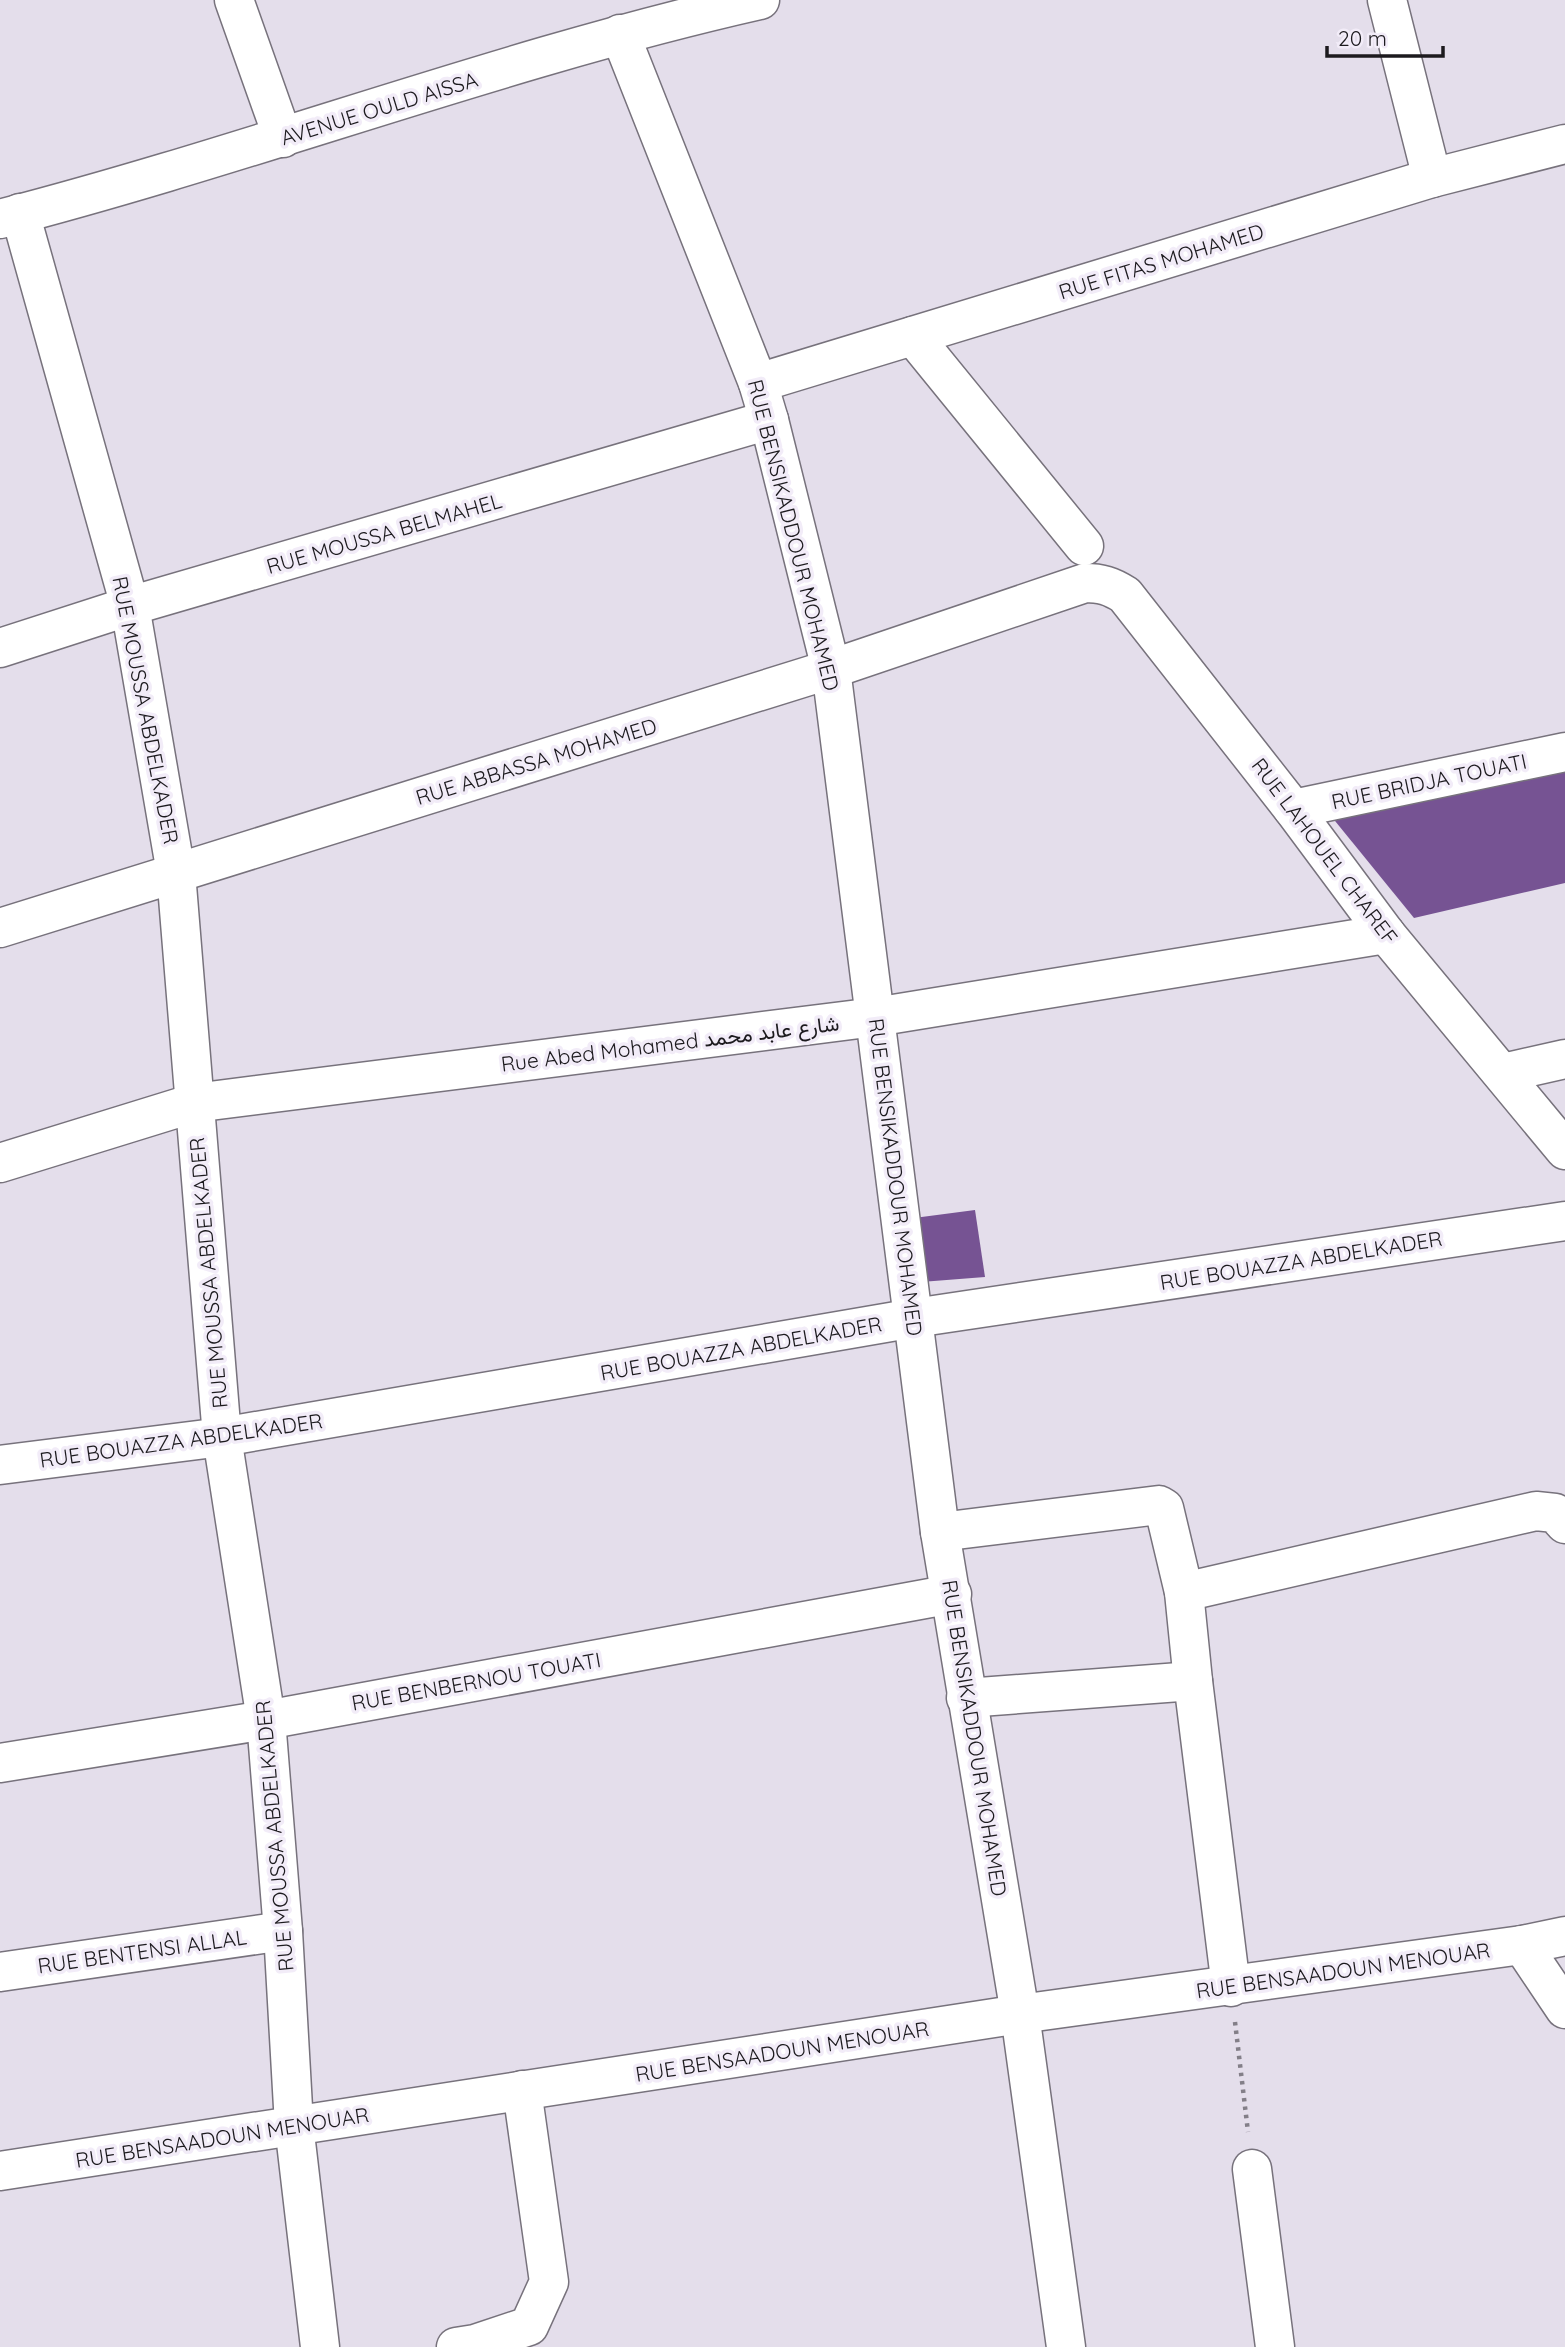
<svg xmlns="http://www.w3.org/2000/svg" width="1565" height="2347" font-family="Quicksand,Vazirmatn,sans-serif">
<rect width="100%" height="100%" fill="#e4deeb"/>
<g fill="#765393">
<polygon points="1565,768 1565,883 1414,918 1331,816"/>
<polygon points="975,1210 985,1277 921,1282 914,1218"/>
</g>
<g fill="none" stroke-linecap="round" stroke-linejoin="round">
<defs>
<g id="minor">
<polyline points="234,0 283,138"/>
<polyline points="1387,0 1432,178"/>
<polyline points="620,34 758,383 769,420 831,669 940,1532 1020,2014 1066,2347"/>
<polyline points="20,213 130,606 176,873 222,1437 266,1720 283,1931 294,2125 320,2347"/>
<polyline points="913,336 1084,546"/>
<polyline points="758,383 1432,178 1565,144"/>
<polyline points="0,648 130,606 769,420"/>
<polyline points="1293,809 1565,752"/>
<path d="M 0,928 L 831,669 L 1085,583 C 1101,583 1111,586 1125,595 L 1293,809 L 1386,934 L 1565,1150"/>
<polyline points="1503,1073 1565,1059"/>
<polyline points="0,1163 194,1103 875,1017 1386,934"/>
<polyline points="0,1465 222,1437 914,1318 1565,1221"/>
<polyline points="940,1532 1159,1505 1164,1508 1184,1592 1193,1681 1231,1987"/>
<polyline points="1184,1592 1536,1511 1555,1513 1565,1524"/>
<polyline points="966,1698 1193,1681"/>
<polyline points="0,1763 266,1720 952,1594"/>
<polyline points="1522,1945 1565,2009"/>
<polyline points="0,1972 283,1931"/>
<polyline points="1252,2169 1275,2347"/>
<polyline points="0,2171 1020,2014 1522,1945 1565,1936"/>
<polyline points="456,2347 475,2344 529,2326 549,2282 522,2090"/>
</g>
<path id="secondary" d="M 0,219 C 255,153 503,58 760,0"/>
</defs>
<use href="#minor" stroke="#77727c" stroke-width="41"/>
<use href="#secondary" stroke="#77727c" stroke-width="41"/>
<polyline stroke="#837f88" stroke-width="4.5" stroke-dasharray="3.5 5" stroke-linecap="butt" points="1235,2022 1248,2132"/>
<use href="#minor" stroke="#fff" stroke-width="38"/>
<use href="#secondary" stroke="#fff" stroke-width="38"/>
</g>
<g text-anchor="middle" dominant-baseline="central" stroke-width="7" stroke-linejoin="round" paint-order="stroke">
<g font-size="21" fill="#1c1a1e" stroke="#f2ecf8">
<text transform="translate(379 108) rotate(-17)">AVENUE OULD AISSA</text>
<text transform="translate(1161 261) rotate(-17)">RUE FITAS MOHAMED</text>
<text transform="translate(384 533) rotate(-16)">RUE MOUSSA BELMAHEL</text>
<text transform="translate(794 535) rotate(76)">RUE BENSIKADDOUR MOHAMED</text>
<text transform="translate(146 710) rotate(79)">RUE MOUSSA ABDELKADER</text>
<text transform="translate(536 761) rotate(-17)">RUE ABBASSA MOHAMED</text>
<text transform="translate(1429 781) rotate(-12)">RUE BRIDJA TOUATI</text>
<text transform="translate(1325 851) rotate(53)">RUE LAHOUEL CHAREF</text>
<text transform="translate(670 1043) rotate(-7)">Rue Abed Mohamed شارع عابد محمد</text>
<text transform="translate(896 1177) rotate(83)">RUE BENSIKADDOUR MOHAMED</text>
<text transform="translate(1301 1260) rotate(-9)">RUE BOUAZZA ABDELKADER</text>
<text transform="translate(208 1273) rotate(-95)">RUE MOUSSA ABDELKADER</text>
<text transform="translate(741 1348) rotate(-10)">RUE BOUAZZA ABDELKADER</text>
<text transform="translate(181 1440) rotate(-8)">RUE BOUAZZA ABDELKADER</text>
<text transform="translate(476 1681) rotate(-10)">RUE BENBERNOU TOUATI</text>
<text transform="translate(975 1738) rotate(81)">RUE BENSIKADDOUR MOHAMED</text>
<text transform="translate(274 1836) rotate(-95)">RUE MOUSSA ABDELKADER</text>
<text transform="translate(142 1951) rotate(-8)">RUE BENTENSI ALLAL</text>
<text transform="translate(1343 1970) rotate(-8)">RUE BENSAADOUN MENOUAR</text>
<text transform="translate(782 2051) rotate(-9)">RUE BENSAADOUN MENOUAR</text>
<text transform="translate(222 2137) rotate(-9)">RUE BENSAADOUN MENOUAR</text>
</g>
</g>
<path d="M1327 46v10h116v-10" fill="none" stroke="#1c1a1e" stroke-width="3.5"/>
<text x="1338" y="46" font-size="21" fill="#1c1a1e" stroke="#f2ecf8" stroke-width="5" paint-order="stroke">20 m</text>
</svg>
